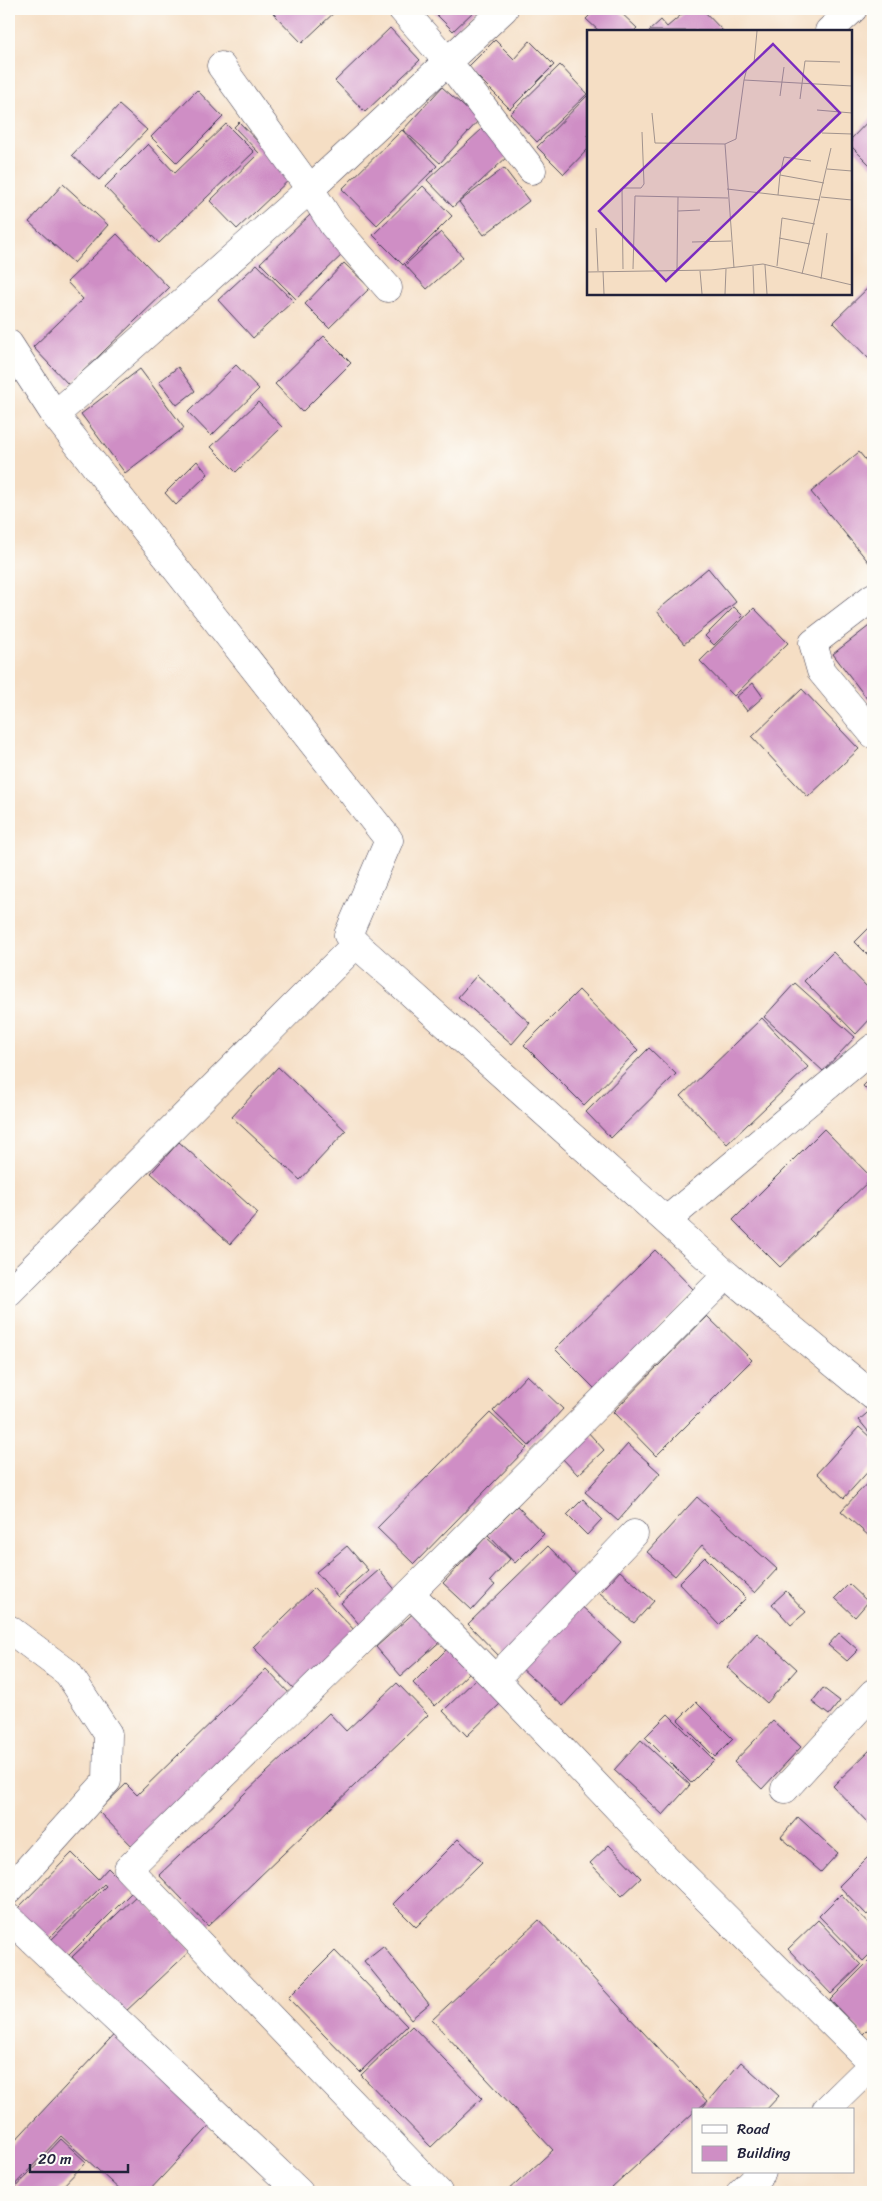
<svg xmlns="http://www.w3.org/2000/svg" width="882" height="2201" font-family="Sriracha,sans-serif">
<rect width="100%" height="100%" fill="#fdfcf7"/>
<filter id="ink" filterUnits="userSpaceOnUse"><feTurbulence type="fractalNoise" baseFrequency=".02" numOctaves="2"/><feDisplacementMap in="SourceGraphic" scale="10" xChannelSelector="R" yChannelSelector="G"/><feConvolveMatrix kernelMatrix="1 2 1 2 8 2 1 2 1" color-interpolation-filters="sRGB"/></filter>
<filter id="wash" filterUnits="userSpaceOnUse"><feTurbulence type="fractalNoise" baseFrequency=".0096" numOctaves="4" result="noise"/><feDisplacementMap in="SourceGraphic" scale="20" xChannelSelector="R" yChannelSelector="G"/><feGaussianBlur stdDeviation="1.12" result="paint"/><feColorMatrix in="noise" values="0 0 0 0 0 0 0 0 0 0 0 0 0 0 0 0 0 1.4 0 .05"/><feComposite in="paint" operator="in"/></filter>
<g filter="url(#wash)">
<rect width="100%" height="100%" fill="#f5dec4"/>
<g id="blocks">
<g fill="#cf8ec5">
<polygon points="278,9 338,9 302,43 273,13"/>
<polygon points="431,9 474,9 475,10 453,31"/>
<polygon points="596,9 617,9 637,28 634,31 599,31 586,19"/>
<polygon points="688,9 702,9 723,31 649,31 661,20 667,27"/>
<polygon points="390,28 420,60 365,112 335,81"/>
<polygon points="495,40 514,59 530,41 554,65 510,109 468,67"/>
<polygon points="560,65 587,94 537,142 510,114"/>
<polygon points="442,87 479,120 440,163 403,130"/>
<polygon points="197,90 223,117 177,163 151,137"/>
<polygon points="588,95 588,149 564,174 537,147"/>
<polygon points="119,105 147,130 99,180 72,155"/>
<polygon points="873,116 873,168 851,146 851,139"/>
<polygon points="239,122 292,177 237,229 210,201 259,153 234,127"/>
<polygon points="226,124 254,152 159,243 105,187 148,144 175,173"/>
<polygon points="482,129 508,156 453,207 427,180"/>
<polygon points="402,130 437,166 377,225 342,189"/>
<polygon points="504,168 529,201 484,235 459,202"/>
<polygon points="63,184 108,225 74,263 29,222"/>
<polygon points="423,186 452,216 403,265 373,235"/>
<polygon points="311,214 346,251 296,299 260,263"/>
<polygon points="441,232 463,257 427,289 405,265"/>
<polygon points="117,234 169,288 69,385 33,347 83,299 67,282"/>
<polygon points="344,263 370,288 329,328 305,304"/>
<polygon points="257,264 293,301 253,338 218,300"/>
<polygon points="873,283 873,363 833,322"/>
<polygon points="324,336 351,363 302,412 275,384"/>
<polygon points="236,365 259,389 211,436 188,412"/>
<polygon points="178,367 195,391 177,405 159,382"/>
<polygon points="140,369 184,428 125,473 81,414"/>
<polygon points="258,402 282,427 236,472 211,447"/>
<polygon points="859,452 873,469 873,563 871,565 811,492"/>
<polygon points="197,461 208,474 176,505 165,493"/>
<polygon points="708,568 736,602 684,644 657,611"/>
<polygon points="734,607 743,616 714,645 705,636"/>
<polygon points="754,608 788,643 734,696 700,661"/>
<polygon points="873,623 873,702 871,704 833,654"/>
<polygon points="753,683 763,697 747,711 736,697"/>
<polygon points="802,689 859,749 808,797 752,737"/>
<polygon points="873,924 873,960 855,942"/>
<polygon points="833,952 873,993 873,1016 856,1034 804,981"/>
<polygon points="477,975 530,1023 512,1044 458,997"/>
<polygon points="795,983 855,1037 823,1071 764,1017"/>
<polygon points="579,990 638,1050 584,1105 524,1045"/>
<polygon points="762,1018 808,1067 727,1144 681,1096"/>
<polygon points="649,1048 676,1074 611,1138 586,1112"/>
<polygon points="278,1067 346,1131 300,1180 232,1117"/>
<polygon points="873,1076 873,1096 863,1086"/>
<polygon points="824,1129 872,1178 780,1267 733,1220"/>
<polygon points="179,1142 258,1213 230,1244 151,1173"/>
<polygon points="655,1250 695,1291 596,1390 555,1349"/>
<polygon points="707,1316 752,1360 656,1456 613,1412"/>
<polygon points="527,1375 563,1409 529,1446 493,1411"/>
<polygon points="873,1408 873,1437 859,1420"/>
<polygon points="490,1413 527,1448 414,1564 377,1528"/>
<polygon points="859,1427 873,1440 873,1466 844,1498 817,1473"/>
<polygon points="587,1431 604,1450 578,1475 560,1456"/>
<polygon points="628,1444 660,1473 618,1521 585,1492"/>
<polygon points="873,1477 873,1533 870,1537 841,1511"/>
<polygon points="697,1497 777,1569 755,1593 702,1545 675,1576 647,1552"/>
<polygon points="583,1499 602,1519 587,1535 567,1515"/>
<polygon points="517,1506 544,1534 515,1563 488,1535"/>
<polygon points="486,1537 510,1559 490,1581 495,1585 472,1610 443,1583"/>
<polygon points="347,1546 368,1570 338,1597 316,1572"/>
<polygon points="548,1546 582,1581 502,1659 468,1624"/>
<polygon points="705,1557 746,1598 719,1625 679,1583"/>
<polygon points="379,1570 402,1598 364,1630 341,1603"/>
<polygon points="620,1571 654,1601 634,1623 600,1593"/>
<polygon points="849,1584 868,1602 855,1617 835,1598"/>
<polygon points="314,1588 358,1634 298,1693 253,1647"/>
<polygon points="786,1591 806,1612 791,1625 772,1604"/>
<polygon points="578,1603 621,1642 563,1706 520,1667"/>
<polygon points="418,1609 444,1638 401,1676 376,1647"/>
<polygon points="757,1633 797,1669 767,1703 727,1667"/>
<polygon points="839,1633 858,1650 847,1661 828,1645"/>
<polygon points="451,1645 474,1668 435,1706 413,1683"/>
<polygon points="266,1669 292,1696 135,1849 98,1811 126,1784 137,1795"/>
<polygon points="480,1675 504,1700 467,1736 443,1711"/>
<polygon points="397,1683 428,1715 208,1926 159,1875 329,1713 346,1731"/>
<polygon points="823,1688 840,1701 829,1715 812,1702"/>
<polygon points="696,1702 733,1739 715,1757 678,1720"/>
<polygon points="668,1714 714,1760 691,1783 645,1737"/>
<polygon points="773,1721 801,1747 762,1789 734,1762"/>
<polygon points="641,1740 690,1785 663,1815 614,1770"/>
<polygon points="872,1748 873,1818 868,1823 833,1786"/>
<polygon points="798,1817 838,1853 821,1872 781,1837"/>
<polygon points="458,1839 482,1862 416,1927 393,1904"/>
<polygon points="609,1845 641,1878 622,1896 590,1863"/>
<polygon points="873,1852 873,1909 867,1915 839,1886"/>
<polygon points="72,1853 98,1879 108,1868 132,1892 64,1960 47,1944 106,1886 104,1884 45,1942 15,1911"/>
<polygon points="138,1894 191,1950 124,2013 72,1957"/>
<polygon points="841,1894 873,1928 873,1951 863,1961 819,1916"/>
<polygon points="539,1920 707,2101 697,2110 693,2110 693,2113 611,2189 614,2192 507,2192 553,2150 432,2020"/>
<polygon points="818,1920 861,1965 831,1994 788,1949"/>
<polygon points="383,1946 429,2004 411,2019 364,1961"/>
<polygon points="335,1951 407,2026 360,2072 288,1998"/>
<polygon points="873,1957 873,2024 863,2034 830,2000"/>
<polygon points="122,2026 219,2116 148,2192 122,2192 61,2136 9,2191 9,2147"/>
<polygon points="412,2026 482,2098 431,2147 361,2075"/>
<polygon points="741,2062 779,2096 766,2110 707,2110 703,2107"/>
<polygon points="61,2139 86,2162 57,2192 11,2192"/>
</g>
</g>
</g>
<g filter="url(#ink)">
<use href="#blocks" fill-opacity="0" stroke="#423e50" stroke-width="1"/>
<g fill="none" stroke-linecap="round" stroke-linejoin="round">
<defs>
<g id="street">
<polyline points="402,9 448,62 532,170"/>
<polyline points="504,9 310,189 55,415 389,840 348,935 356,944 727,1275 873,1396"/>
<polyline points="829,31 853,9"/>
<polyline points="221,66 310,189 333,225 388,288"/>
<polyline points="9,344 55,415"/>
<polyline points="873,597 813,643 821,671 873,734"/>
<polyline points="667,1220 873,1048"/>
<polyline points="9,1292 356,944"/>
<polyline points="410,1593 495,1679 653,1845 873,2064"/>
<polyline points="9,1629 68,1673 108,1734 107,1781 9,1890"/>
<polyline points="495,1679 634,1534"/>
<polyline points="785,1789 873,1693"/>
<polyline points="9,1918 299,2192"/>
<polyline points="438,2192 128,1869 410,1593 727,1275"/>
</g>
<g id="secondary">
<polyline points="826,2110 873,2064"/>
<polyline points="741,2192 762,2172"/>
</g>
</defs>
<use href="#street" stroke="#423e50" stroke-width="29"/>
<use href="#secondary" stroke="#423e50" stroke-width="29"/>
<use href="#street" stroke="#fff" stroke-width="28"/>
<use href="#secondary" stroke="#fff" stroke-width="28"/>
</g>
</g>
<g transform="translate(587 30)">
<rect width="265" height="265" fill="#f5dec4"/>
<path fill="none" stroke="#a1938d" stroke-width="1" d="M 157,50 L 160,38 L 167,33 L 170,1M 193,66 L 197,37M 213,69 L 218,31 L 253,32M 230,80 L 265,83M 65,83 L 68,113 L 138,114M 235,103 L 265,104M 240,139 L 265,141M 193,145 L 197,127 L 224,131M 140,159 L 233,170M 191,165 L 193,145 L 237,153M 234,167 L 265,170M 91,181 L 113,180M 9,198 L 11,241M 192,208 L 223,214M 105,212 L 144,211M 178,235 L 180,264M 166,236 L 167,264M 190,236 L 195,188 L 228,194M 147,238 L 138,114 L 149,109 L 157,50 L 265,56M 36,239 L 35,158 L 54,158 L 57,154 L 55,102M 46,239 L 48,166 L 141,168M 90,240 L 91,167M 16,241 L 17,264M 113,241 L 115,264M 0,242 L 124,240 L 176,234 L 265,255M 215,244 L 244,118M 234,249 L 240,203M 138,264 L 139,239"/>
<path fill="#7b2cbf" fill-opacity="0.15" stroke="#7b2cbf" stroke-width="2.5" d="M 186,14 L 253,83 L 79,251 L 12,181 Z"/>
<rect width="265" height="265" fill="none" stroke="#22223b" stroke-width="2.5"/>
</g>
<rect width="882" height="2201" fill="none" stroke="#fdfcf7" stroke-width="30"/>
<rect x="692" y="2108" width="162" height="65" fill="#fdfcf7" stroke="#a5a5ac"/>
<rect x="702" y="2125" width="25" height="8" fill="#ffffff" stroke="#a5a5ac"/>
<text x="737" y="2134" font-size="15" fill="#22223b">Road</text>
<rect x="702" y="2146" width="25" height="15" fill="#cf8ec5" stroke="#a5a5ac"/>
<text x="737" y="2158" font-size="15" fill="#22223b">Building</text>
<path d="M30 2164v8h98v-8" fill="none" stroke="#22223b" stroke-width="2.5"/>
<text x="38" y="2164" font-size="15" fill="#22223b" stroke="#fdfcf7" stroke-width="4" paint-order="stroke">20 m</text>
</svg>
